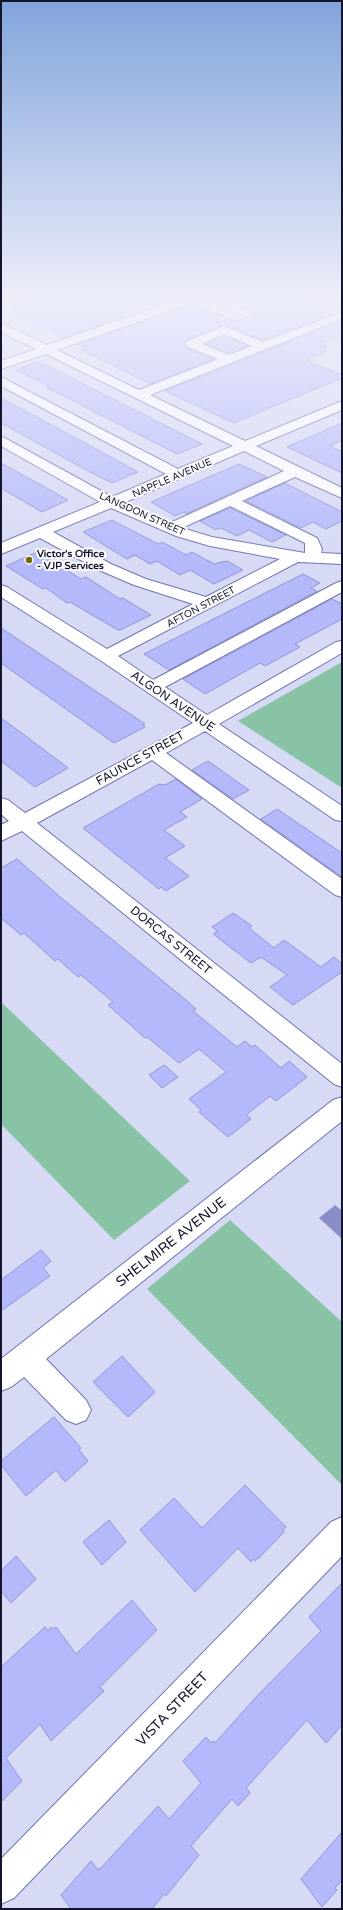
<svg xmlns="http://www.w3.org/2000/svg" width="343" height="1910" font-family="'Varela Round',sans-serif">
<rect width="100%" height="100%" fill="#d7daf5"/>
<g fill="#87c3a4">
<polygon points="342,662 342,788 238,721"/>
<polygon points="1,1002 190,1181 114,1240 1,1124"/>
<polygon points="230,1220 342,1322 342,1485 147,1289"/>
</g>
<polygon fill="#898dc8" points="335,1205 342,1211 342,1239 319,1218"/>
<g fill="#b4b9fb" stroke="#9295d6">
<polygon points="49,296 154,296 167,302 64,337 11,311 19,309 14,307"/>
<polygon points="230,296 243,301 252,298 262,302 279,296 289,296 326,311 324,312 331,315 263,340 223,325 186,340 184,343 186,348 214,359 151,384 81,350 86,348 78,344 181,308 188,311 199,307 236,322 254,314 252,310 223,298"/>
<polygon points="342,321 342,335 320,344 328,347 323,350 326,351 306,360 342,375 342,378 238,421 234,423 165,391"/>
<polygon points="224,336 248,346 229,353 206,344"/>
<polygon points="37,362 46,365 202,444 177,454 46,387 49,386 16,370"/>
<polygon points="1,398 98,450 138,472 112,483 90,472 1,423"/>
<polygon points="342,423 342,440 330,446 342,452 342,473 287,447"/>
<polygon points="1,463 43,486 68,500 42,512 1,488"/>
<polygon points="239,464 267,477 186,514 183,512 175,516 151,502"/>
<polygon points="285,483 342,512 342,521 326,529 313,522 301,528 246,501"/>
<polygon points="230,508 286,535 272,542 249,530 237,536 221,528 216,530 200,521"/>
<polygon points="112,520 158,544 162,542 186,555 192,552 214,564 227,561 243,570 214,584 190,570 180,575 157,561 150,564 135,555 127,559 83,532"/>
<polygon points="37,552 81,579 86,577 120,599 123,598 151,615 120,630 118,630 70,602 67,603 46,588 43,589 6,566"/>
<polygon points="303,574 320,583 311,588 317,591 169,670 144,654"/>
<polygon points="332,599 342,604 342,619 295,644 300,647 265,666 260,663 205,694 183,679"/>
<polygon points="1,628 145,724 143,725 145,727 114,743 1,663"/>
<polygon points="1,718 19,731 68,768 35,787 1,761"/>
<polygon points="208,761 249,790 233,799 192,770"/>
<polygon points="176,779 202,799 180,812 187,817 164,830 185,846 165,858 189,876 166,891 161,887 159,889 83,828 147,791 159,784 165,785"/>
<polygon points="277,809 342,853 342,877 261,819"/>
<polygon points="17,859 59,896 186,1000 196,1009 193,1011 237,1047 245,1041 252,1047 255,1045 281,1068 289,1061 307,1077 276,1101 270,1096 246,1115 251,1119 228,1137 199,1112 201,1110 189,1099 226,1072 199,1049 179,1063 147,1037 145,1038 108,1005 113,1002 81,975 78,977 58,959 55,961 24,933 21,935 1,918 1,868"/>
<polygon points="233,913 252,926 249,928 274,948 284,940 321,967 334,957 342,964 342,972 293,1005 270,987 287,975 261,957 251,963 213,934 218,931 212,927"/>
<polygon points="164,1065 178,1077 162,1088 149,1075"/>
<polygon points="41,1250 51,1261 43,1268 50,1276 1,1311 1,1280"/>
<polygon points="122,1356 155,1392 128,1417 93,1382"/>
<polygon points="54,1417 81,1448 79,1450 88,1461 65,1482 56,1470 26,1496 1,1465 1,1461"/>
<polygon points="245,1485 286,1527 283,1530 284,1532 258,1559 257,1558 255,1561 254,1559 251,1562 238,1548 195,1592 140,1530 174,1498 202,1528"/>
<polygon points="109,1520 126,1542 102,1565 83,1542"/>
<polygon points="16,1556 36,1579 11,1603 1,1591 1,1571"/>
<polygon points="342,1583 342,1725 326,1743 307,1720 246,1788 250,1793 238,1806 232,1799 191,1846 199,1855 166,1896 164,1894 152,1909 71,1909 61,1895 91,1861 98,1870 100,1868 100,1869 158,1806 169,1819 201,1783 183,1761 206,1737 211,1743 213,1741 215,1743 257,1696 321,1631 309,1617"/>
<polygon points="132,1600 157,1630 100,1687 104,1691 51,1741 40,1724 6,1758 22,1781 1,1802 1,1667 45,1627 48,1631 51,1627 53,1629 56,1627 76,1654"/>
<polygon points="342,1832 342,1880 335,1888 337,1890 322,1907 301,1879"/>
</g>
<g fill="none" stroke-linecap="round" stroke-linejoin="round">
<defs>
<g id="minor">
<polygon points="1,296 17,296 15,298 1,302"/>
<path d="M 190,296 L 213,296 L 251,311 L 253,313 L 251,315 L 237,321 L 192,303 L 57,350 L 139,390 L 218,359 L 187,347 L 185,344 L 187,341 L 224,326 L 263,342 L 342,312 L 342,319 L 150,395 L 245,441 L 342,401 L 342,410 L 256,446 L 342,488 L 342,498 L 295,477 L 242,501 L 317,538 L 322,549 L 321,553 L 342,554 L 342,564 L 298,562 L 118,656 L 153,680 L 336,583 L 342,581 L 342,592 L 165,687 L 207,715 L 336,642 L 342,641 L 342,653 L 219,724 L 342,806 L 342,821 L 335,820 L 205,731 L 166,753 L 342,879 L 342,897 L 335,895 L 152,760 L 37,823 L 342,1064 L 342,1087 L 334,1084 L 22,831 L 1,841 L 1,825 L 9,821 L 1,814 L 1,798 L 8,800 L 25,813 L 193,723 L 100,660 L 1,597 L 1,585 L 7,587 L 107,649 L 193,604 L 134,585 L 99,570 L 40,538 L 1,554 L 1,543 L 100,502 L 1,446 L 1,436 L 112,497 L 166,474 L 1,386 L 1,377 L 178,469 L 233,446 L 46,354 L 1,369 L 1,361 L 36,349 L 1,332 L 1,323 L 47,345 ZM 224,334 L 252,346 L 229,355 L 202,344 ZM 244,451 L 284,471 L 170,523 L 123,503 ZM 230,506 L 305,543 L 305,553 L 212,537 L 182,528 ZM 111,508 L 176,536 L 210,546 L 280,559 L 206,597 L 146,579 L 111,564 L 53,532 Z"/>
<polygon points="314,296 331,296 342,300 342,307 316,298"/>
<polygon points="342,1097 342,1121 46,1359 86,1400 91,1410 86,1420 76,1424 66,1420 24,1377 11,1387 1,1391 1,1359 333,1100"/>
<polygon points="342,1517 342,1556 14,1898 1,1904 1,1859 331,1522"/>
</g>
</defs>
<use href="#minor" stroke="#7073b1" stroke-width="2"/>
<use href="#minor" fill="#fff" fill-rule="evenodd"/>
</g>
<linearGradient id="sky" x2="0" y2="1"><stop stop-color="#82a4db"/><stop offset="0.53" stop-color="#edeefa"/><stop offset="1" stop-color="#edeefa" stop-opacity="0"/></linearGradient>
<rect width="343" height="563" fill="url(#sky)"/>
<circle fill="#796c07" stroke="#fdfdfd" stroke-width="1.5" cx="29" cy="560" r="4"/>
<g text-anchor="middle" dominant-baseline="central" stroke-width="4" stroke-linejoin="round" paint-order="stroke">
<g font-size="10" fill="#14152d" stroke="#fdfdfd">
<text transform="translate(172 478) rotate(-23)">NAPFLE AVENUE</text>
<text transform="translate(142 514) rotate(24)">LANGDON STREET</text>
<text transform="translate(201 607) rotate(-28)">AFTON STREET</text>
</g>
<g font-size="10" font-weight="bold" fill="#14152d" stroke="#fdfdfd" text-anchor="start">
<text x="37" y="554">Victor's Office<tspan x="37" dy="12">- VJP Services</tspan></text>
</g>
<g font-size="12" fill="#14152d" stroke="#fdfdfd">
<text transform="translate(173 701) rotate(34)">ALGON AVENUE</text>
<text transform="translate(140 758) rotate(-29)">FAUNCE STREET</text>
<text transform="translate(171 940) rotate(39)">DORCAS STREET</text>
</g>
<g font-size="14" fill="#14152d" stroke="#fdfdfd">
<text transform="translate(171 1242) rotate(-38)">SHELMIRE AVENUE</text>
<text transform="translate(172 1709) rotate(-46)">VISTA STREET</text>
</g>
</g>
<rect width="343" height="1910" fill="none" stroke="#14152d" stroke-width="4"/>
</svg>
